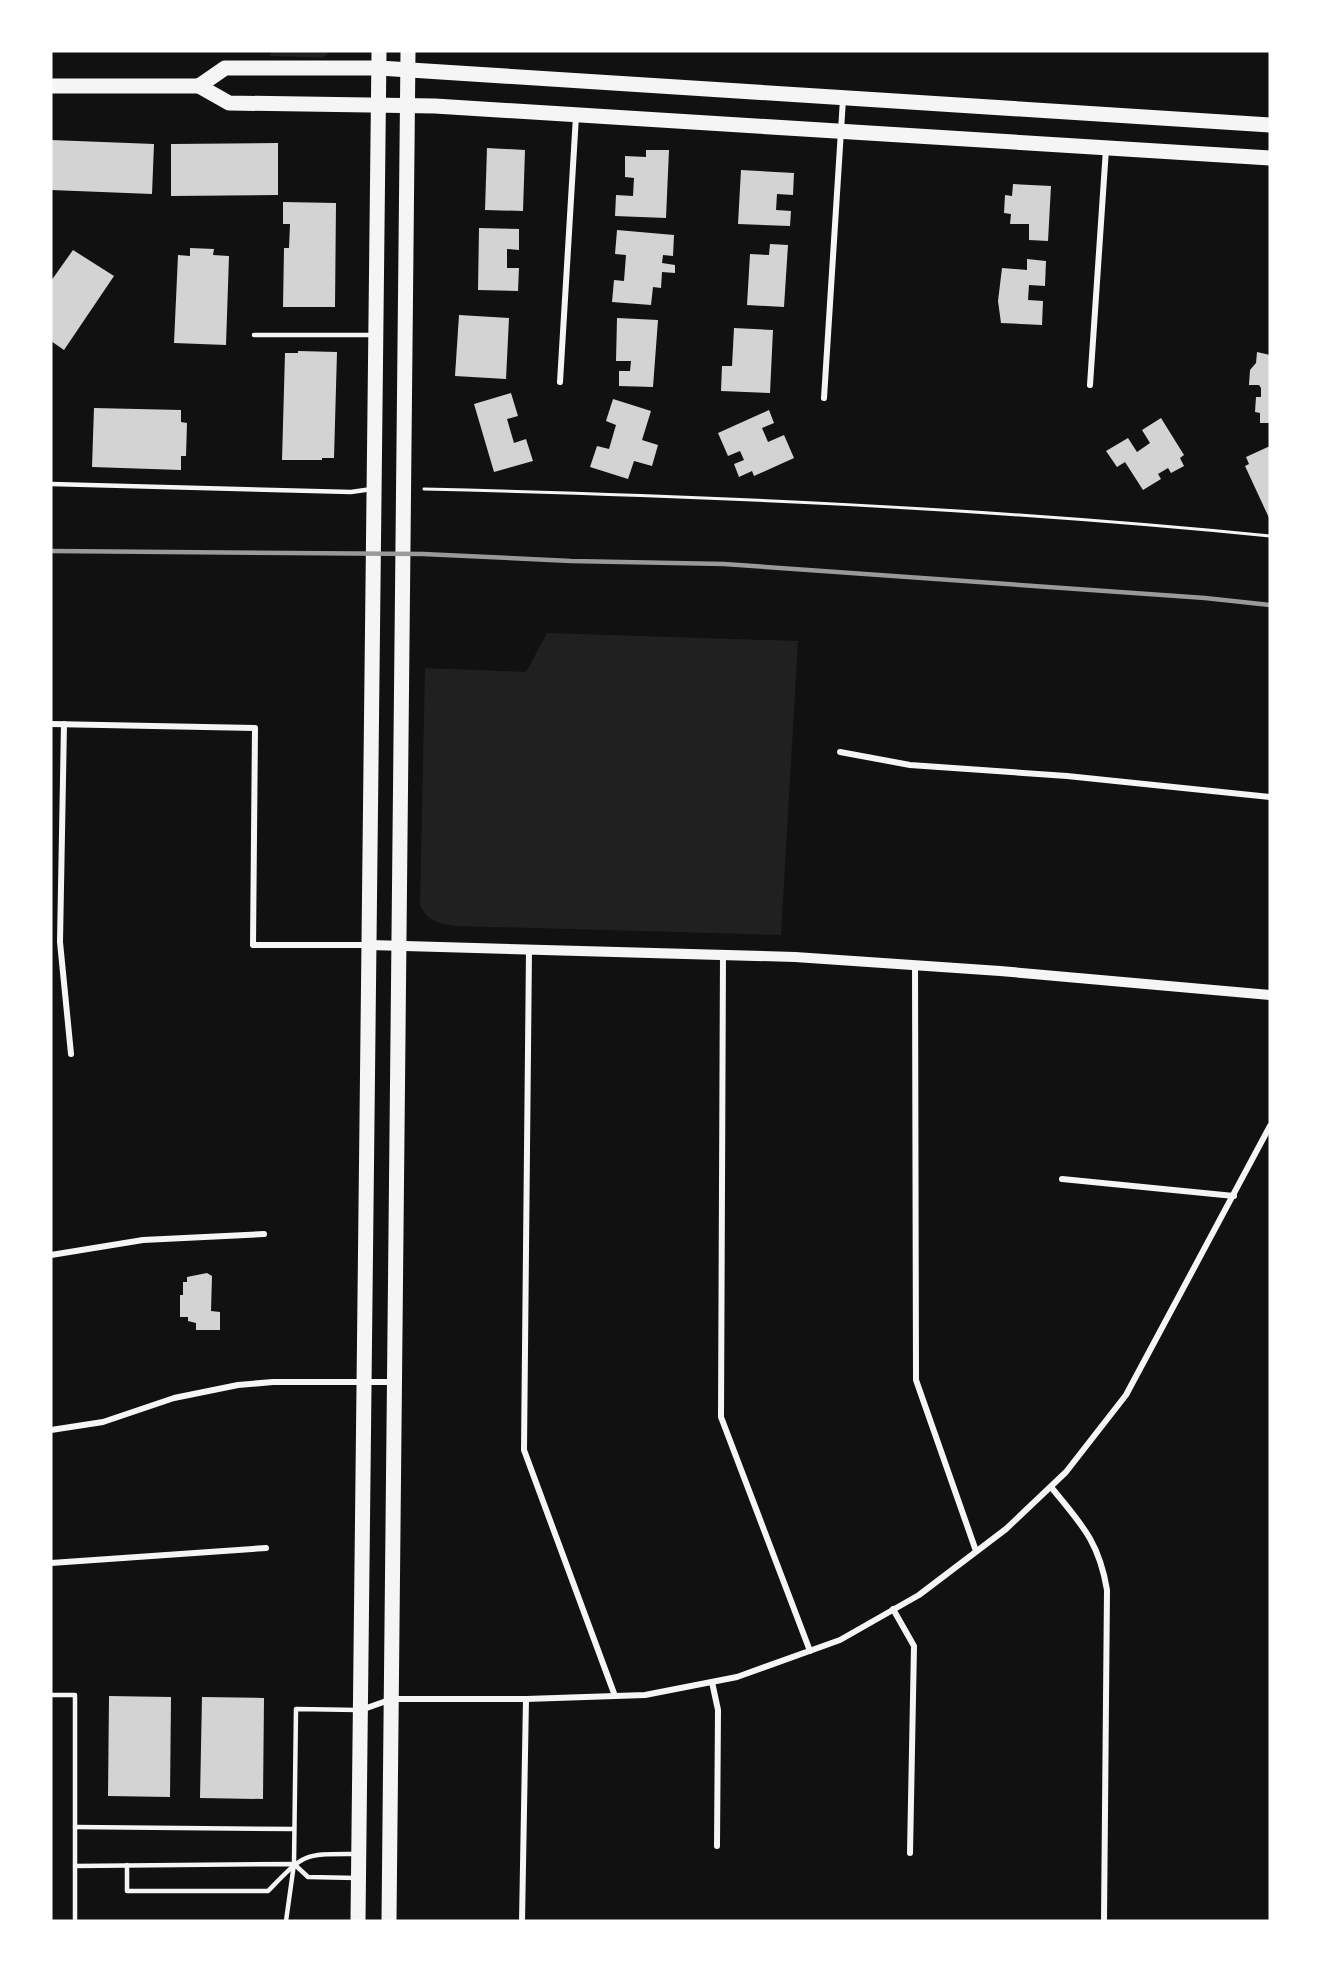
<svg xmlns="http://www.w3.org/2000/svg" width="1321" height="1972" font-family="'Times New Roman',serif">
<rect width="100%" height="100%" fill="#111"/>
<g fill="#202020">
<polygon points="270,51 332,51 322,58 270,56"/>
<path d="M 547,633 L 798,641 L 781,935 L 459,926 C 440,924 428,923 420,905 L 425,668 L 526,672 Z"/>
</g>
<g fill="#d3d3d3">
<polygon points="51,140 154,144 152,194 51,190"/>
<polygon points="278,143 278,195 171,196 171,144"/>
<polygon points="487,148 525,150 523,211 485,210"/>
<polygon points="646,150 669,150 666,218 615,216 616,195 633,196 634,178 625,177 625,156 646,157"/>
<polygon points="741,170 794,173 793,195 777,194 776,210 791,211 790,226 738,224"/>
<polygon points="1013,184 1051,186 1048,241 1029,240 1029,224 1010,224 1011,214 1004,213 1005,195 1012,196"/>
<polygon points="283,202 336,203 335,307 283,307 284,248 289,248 290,224 283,224"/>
<polygon points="479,228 519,229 519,250 507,249 507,268 519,268 518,291 478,290"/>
<polygon points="617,230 674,235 673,256 663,255 662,263 675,265 675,273 662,272 661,288 653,287 651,305 612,302 614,280 624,281 626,255 615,254"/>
<polygon points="770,244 788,245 784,307 747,305 750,254 769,255"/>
<polygon points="190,248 214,249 213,255 229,256 226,345 174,343 178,255 190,256"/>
<polygon points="73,250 114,276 64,350 51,341 51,281"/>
<polygon points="1027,259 1046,261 1045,286 1029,285 1028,300 1043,301 1042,325 1001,323 998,301 1002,268 1027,270"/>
<polygon points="459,315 509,318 506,379 455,376"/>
<polygon points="617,318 658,320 653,387 619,386 619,371 630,371 631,361 616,361"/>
<polygon points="734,328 773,330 770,393 721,391 722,366 732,366"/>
<polygon points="298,351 337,352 334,458 322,458 322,460 282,460 285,353 298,353"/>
<polygon points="1257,352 1270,355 1270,423 1260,423 1260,413 1255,412 1256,397 1261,397 1261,388 1259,385 1249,385 1250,370 1256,363"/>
<polygon points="511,393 518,416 507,419 514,443 526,439 533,461 494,472 474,404"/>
<polygon points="613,399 651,411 642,440 658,445 652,466 634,461 628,479 590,467 597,446 609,449 616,425 606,421"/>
<polygon points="94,408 181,410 181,422 187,423 186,456 181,456 181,470 92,467"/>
<polygon points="769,410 774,423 762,428 768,442 784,435 794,458 754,476 752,471 739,477 734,464 744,460 740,451 728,456 718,433"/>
<polygon points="1161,418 1184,455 1180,458 1184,466 1171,473 1168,468 1158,474 1161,479 1143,490 1125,462 1117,467 1106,451 1128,438 1137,452 1150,443 1142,430"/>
<polygon points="1270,446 1270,520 1245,466 1249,464 1246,457"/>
<polygon points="207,1273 212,1276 211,1311 220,1312 220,1330 196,1330 196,1323 188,1321 188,1317 180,1317 180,1295 183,1295 183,1282 187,1282 187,1277"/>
<polygon points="109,1696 171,1697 170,1797 108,1796"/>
<polygon points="202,1697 264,1698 263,1799 200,1798"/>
</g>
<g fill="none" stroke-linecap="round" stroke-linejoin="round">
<path stroke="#f5f5f5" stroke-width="3" d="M 424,489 C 707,496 989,508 1270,536"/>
<g stroke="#f5f5f5" stroke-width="4.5">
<polyline points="254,335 374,335"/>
<polyline points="51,484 351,492 372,489"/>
<polyline points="51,1695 75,1695 75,1921"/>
<polyline points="75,1827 294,1829"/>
<path d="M 127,1865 L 127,1891 L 268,1891 C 306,1852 303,1854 357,1854"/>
<polyline points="75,1866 294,1864 308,1877 357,1878"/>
<polyline points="286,1921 294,1864 296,1709 358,1710"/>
</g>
<g stroke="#f5f5f5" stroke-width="6">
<polyline points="560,382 576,116"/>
<polyline points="1090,385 1106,149"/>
<polyline points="824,398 843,99"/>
<polyline points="51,724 255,728 253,945 368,945"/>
<polyline points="64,724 60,942 71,1054"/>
<polyline points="840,752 910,765 1067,776 1270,797"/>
<polyline points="529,950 524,1450 615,1696"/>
<polyline points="723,954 721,1417 810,1651"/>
<polyline points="915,965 916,1380 976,1551"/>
<polyline points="1062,1179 1234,1196"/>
<polyline points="51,1255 143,1240 264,1234"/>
<polyline points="51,1430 103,1422 174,1398 238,1385 273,1382 395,1382"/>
<path d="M 1051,1487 C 1081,1524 1099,1541 1107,1590 L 1104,1921"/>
<polyline points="51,1563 266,1548"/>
<polyline points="893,1609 914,1646 910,1853"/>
<polyline points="712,1682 718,1710 717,1846"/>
<polyline points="361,1710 392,1699 526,1699 645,1695 737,1677 840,1640 919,1595 1006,1529 1066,1472 1126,1395 1270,1126"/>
<polyline points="522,1921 526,1699"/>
</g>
<polyline stroke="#f5f5f5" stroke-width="10" points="370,945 795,957 1000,971 1270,995"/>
<g stroke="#f5f5f5" stroke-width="15">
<polyline points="51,86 199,86 229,103 435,106 1270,158"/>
<polyline points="199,86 225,68 379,68 1270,125"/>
<polyline points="358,1921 379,51"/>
<polyline points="389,1921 408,51"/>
</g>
<polyline stroke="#9a9a9a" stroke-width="4.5" points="51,551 423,554 571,561 724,564 1205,598 1270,605"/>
</g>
<rect width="1321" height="1972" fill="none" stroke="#ffffff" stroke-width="105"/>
</svg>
